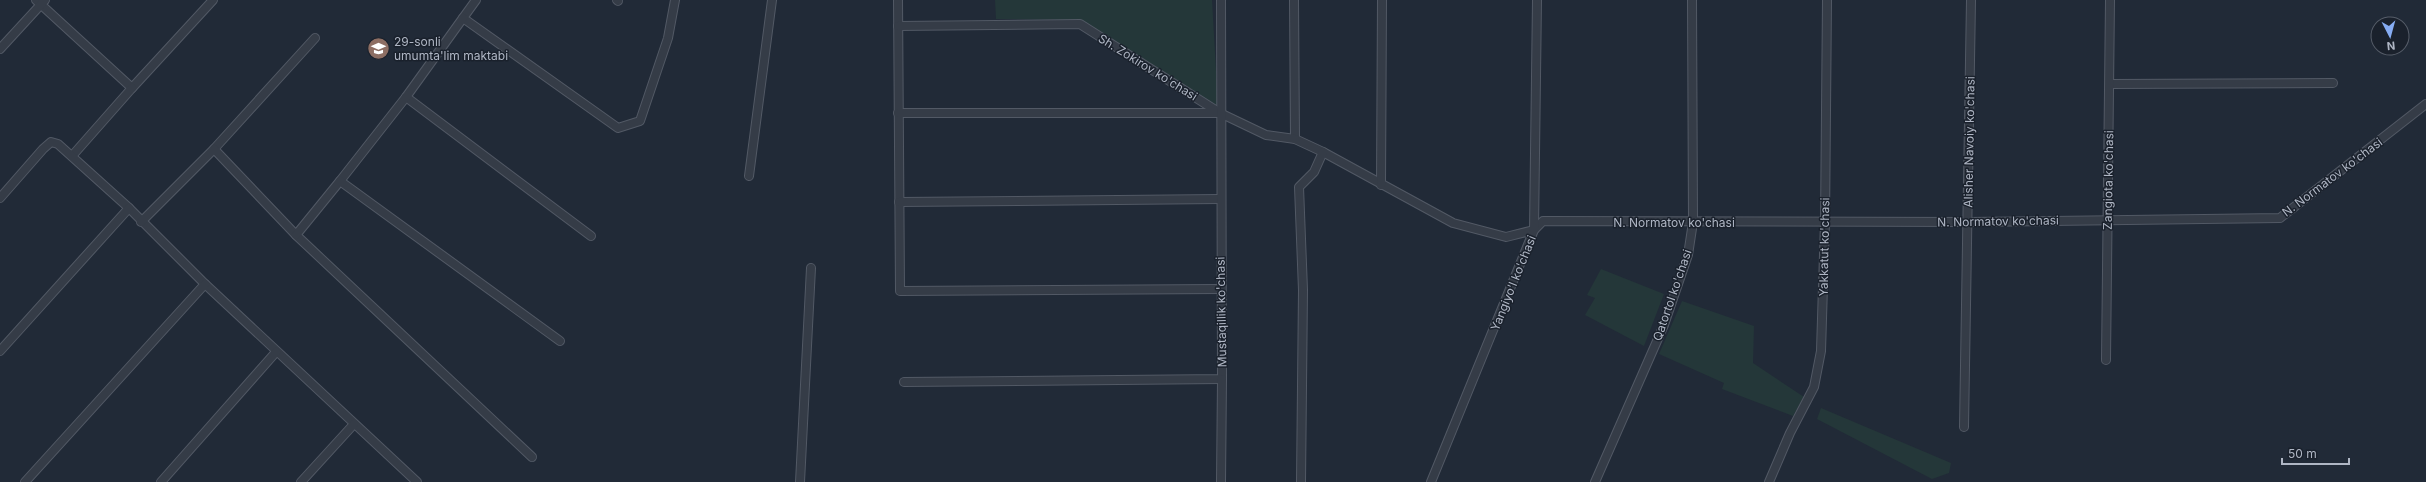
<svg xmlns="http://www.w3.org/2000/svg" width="2426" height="482" font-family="Inter,sans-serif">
<rect width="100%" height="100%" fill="#212a37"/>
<g fill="#243739">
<polygon points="995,0 1212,0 1218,106 1080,20 996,19"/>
<polygon points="1601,269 1664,294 1644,346 1585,315 1595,298 1587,295"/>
<polygon points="1682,301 1754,326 1753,363 1804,397 1793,416 1722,389 1724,383 1659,354"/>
<polygon points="1821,408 1951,463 1949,473 1932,479 1817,419"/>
</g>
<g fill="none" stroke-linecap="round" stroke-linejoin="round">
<defs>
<g id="minor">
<polyline points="36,0 132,88 213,0"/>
<polyline points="476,0 463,18 618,128 640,121 668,38 675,0"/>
<polyline points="617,0 618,1"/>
<polyline points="898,0 900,291 1220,289"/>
<polyline points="1294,0 1295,139"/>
<polyline points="898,26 1080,24 1220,113 1266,135 1295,139 1323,152 1453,223 1506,237 1534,230 1543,221 1968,222 2280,218 2426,104"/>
<polyline points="0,49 45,0"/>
<polyline points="2110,84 2333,83"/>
<polyline points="406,97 591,236"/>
<polyline points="898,113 1219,113"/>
<polyline points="214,149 315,38"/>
<polyline points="72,156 132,88"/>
<polyline points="749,176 772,0"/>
<polyline points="340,181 406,97 463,18"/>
<polyline points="1381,185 1382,0"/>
<polyline points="0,198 43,149 51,142 58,144 129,208 205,284 417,482"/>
<polyline points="899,202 1220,199"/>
<polyline points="141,222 214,149 296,235 532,457"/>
<polyline points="296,235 340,181 560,341"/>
<polyline points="0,351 129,208"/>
<polyline points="2106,360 2110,0"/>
<polyline points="904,382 1222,379 1221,0"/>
<polyline points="1964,427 1971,0"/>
<polyline points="25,482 205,284"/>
<polyline points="161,482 276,352"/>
<polyline points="301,482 354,424"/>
<polyline points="800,482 811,268"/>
<polyline points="1221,482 1222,379"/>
<polyline points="1301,482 1303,290 1299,187 1314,172 1323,152"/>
<polyline points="1431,482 1534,230 1537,0"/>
<polyline points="1595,482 1664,325 1688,255 1693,222 1692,0"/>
<polyline points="1769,482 1790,433 1814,387 1821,351 1825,222 1827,0"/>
</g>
</defs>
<use href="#minor" stroke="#525965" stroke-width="10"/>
<use href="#minor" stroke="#353c47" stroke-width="8"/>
</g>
<defs>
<symbol id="school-disc" viewBox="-11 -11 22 22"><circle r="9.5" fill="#8d6e63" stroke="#1a212c"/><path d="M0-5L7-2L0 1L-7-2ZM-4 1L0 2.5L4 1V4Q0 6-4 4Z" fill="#fff"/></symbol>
</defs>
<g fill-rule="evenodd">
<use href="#school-disc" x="366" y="36" width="25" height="25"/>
</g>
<g text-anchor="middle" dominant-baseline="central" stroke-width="3" stroke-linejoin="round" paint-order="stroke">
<g font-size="12" fill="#afb6c4" stroke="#1a212c" text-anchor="start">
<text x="394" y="41">29-sonli<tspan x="394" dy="14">umumta'lim maktabi</tspan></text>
</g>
<g font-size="12" fill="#afb6c4" stroke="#1a212c">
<text transform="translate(1148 67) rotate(32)">Sh. Zokirov ko'chasi</text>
<text transform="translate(1969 142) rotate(-89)">Alisher Navoiy ko'chasi</text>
<text transform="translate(2332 177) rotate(-37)">N. Normatov ko'chasi</text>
<text transform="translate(2108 180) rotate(-89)">Zangiota ko'chasi</text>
<text transform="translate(1998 221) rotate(-1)">N. Normatov ko'chasi</text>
<text x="1674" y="222">N. Normatov ko'chasi</text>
<text transform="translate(1824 247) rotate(-89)">Yakkatut ko'chasi</text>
<text transform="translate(1513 283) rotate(-68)">Yangiyo'l ko'chasi</text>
<text transform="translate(1672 295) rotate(-71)">Qatortol ko'chasi</text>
<text transform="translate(1221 312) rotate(-91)">Mustaqillik ko'chasi</text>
</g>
</g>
<g transform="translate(2390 36) rotate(174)"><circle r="19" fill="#1a212c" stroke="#565d69"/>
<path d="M0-3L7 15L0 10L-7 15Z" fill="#86acf2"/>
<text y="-6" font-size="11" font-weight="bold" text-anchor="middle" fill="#afb6c4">N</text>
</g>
<path d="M2282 458v6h67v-6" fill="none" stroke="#afb6c4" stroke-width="2"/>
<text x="2288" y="458" font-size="12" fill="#afb6c4" stroke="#1a212c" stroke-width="3" paint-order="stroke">50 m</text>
</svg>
